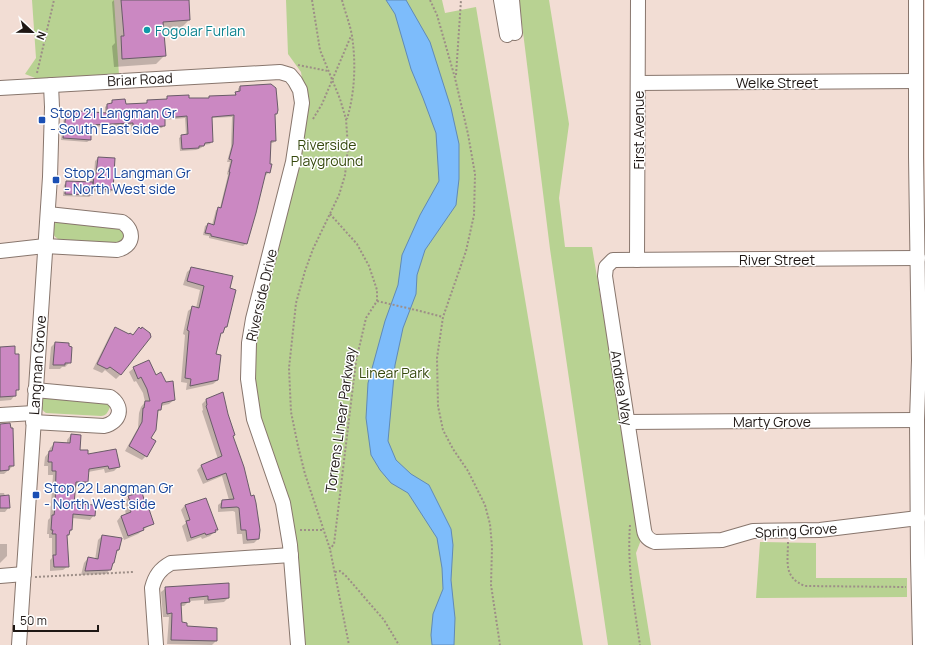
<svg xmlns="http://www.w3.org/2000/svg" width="925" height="645" font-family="Manrope,sans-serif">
<rect width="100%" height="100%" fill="#f2ddd4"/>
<g fill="#b8d292">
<polygon points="32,0 114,0 119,75 43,81 25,74 36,58"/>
<polygon points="286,0 442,0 445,13 476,7 583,645 301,645 293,540 254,405 251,355 305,97 301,72 288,54"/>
<polygon points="519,0 549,0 569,124 559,198 565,247 592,247 641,540 636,553 651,645 608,645 550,249"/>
<path d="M 60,220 L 121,225 L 127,234 L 121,242 L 117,243 L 58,239 C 49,233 51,224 60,220 Z"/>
<path d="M 43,397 L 108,402 L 110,407 C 108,412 106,416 101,416 L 46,413 C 40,409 39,403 43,397 Z"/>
<polygon points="760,542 816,543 816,578 907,578 907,597 756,598"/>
</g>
<polygon fill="#7dbcfb" stroke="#608ab6" points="386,0 406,0 430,42 451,108 459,144 459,179 456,205 425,250 417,275 416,294 403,328 395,365 388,441 396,460 411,474 429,485 451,529 453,545 451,580 455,618 454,645 432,645 431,635 433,614 443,589 442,568 437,538 408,493 391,483 380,470 371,455 366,418 368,383 385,321 398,285 402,255 420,215 439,181 436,133 423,98 411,69 395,14"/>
<g fill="#0003">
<polygon points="114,0 188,0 189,20 180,29 163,30 165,55 156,64 114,67 112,46 115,43 112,2"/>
<polygon points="240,86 276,113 274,116 275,141 273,143 270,143 269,172 266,175 264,174 255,213 246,244 243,246 209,238 209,236 203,235 205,226 208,224 212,225 216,210 220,208 228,175 227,174 230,162 227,162 231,147 232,117 211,118 212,141 210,144 204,145 201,148 196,150 180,151 179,138 182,136 186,135 185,118 164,120 164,125 162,128 131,130 131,125 90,127 90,140 87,142 61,140 64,117 66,115 72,115 75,113 105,114 105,107 107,105 110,104 113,101 125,105 145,104 148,101 165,100 168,97 208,99 210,97 234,96 236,93 238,93 238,89"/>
<polygon points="98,158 114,159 112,190 110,193 92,191 92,194 89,197 63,196 64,185 67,182 91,183 92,178 94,175 95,161"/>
<polygon points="192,268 229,289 226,327 219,335 215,355 218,380 213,384 186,390 187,383 181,382 185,335 183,334 184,329 188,311 193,307 196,308 200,290 183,285 187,272"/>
<polygon points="139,328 121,374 116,379 105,370 102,373 93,369 111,333 115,329 132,336"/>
<polygon points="55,343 70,362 65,367 62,367 60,369 49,369 51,347"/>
<polygon points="0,348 18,389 15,392 15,395 11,400 0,401"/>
<polygon points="134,368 156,376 174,400 169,404 161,406 160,410 156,413 149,438 146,456 142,460 125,451 138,428 139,413 141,407 145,402 143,393 136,381 134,382 129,372"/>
<polygon points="206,400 227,414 234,435 233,436 258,539 254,543 243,544 242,534 237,534 235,512 233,511 218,512 218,505 223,501 229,500 222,476 203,484 197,470 202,465 218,459 202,411 203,410 202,404"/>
<polygon points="0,425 10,430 13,466 4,474 0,474"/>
<polygon points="71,435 79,451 119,466 114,471 105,473 104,469 88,472 87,482 83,486 74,486 73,505 94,515 90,520 72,518 71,530 66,537 68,566 63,570 50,571 50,560 52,558 52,538 49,538 49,534 47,534 48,520 50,518 53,475 48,475 48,466 44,466 45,457 49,452 50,448 55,443 67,444 67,440"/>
<polygon points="0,493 4,493 9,507 5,512 0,512"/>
<polygon points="129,497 146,508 152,523 138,534 124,540 117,521 121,516 126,515 125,510 127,508 125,501"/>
<polygon points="185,505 217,529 210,536 202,539 201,537 187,542 182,526 186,523 181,510"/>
<polygon points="102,536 119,550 115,553 113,563 111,565 110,569 106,574 81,575 84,563 88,558 95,560 98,540"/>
<polygon points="0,544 7,544 7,556 0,563"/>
<polygon points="166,588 228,598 224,602 204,604 204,600 189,601 184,606 180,606 181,623 186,627 216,641 212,645 167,644 169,617 163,617 161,592"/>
</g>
<g fill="#cb88c2" stroke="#6a5c68">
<polygon points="121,0 189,0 190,20 163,22 166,56 122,59 121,36 124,36"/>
<polygon points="271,84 276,88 278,110 277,114 275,114 276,141 271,141 270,164 272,164 270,173 266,172 256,213 247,244 211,236 211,234 205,233 208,223 214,225 218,207 221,208 230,172 229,172 232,160 229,159 233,144 234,115 212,117 213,142 205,143 204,146 199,146 199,148 182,149 181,135 188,134 187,116 165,118 165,126 133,128 133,123 91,125 91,140 63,138 66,114 74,114 75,112 79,111 107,113 107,104 112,103 112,100 125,99 126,104 147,103 147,100 167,99 167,96 189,95 189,98 209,98 209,96 236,95 235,92 240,91 240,86"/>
<polygon points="98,157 115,158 113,190 93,188 93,195 65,194 66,181 93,182 93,186 94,174 96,174"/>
<polygon points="191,267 233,276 230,288 236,290 227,327 225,327 223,333 221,333 216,354 221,355 218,380 190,386 191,379 185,378 189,331 187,330 192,306 199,308 204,286 187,281"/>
<polygon points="115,327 129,334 130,333 133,335 139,327 141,329 142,327 150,333 151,337 121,375 110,367 107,369 97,364"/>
<polygon points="55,342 69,343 69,346 72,347 71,363 65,363 65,365 53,365"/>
<polygon points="15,346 15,354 19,354 19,390 16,390 16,396 0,397 0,347"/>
<polygon points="149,360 156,375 161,372 166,382 173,381 175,400 162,403 161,410 158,410 156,430 151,438 156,441 147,457 129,446 142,422 143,408 144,408 145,401 150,401 147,389 141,377 138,379 133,367"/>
<polygon points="223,392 228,414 235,435 233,436 244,467 251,496 254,495 256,503 260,530 259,539 247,540 246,530 241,530 239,508 237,507 221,508 222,500 234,499 226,473 207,480 201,465 222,456 206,406 207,405 206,399"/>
<polygon points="10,423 11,428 13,428 14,466 9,466 9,470 0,471 0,424"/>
<polygon points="71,434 81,435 80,450 88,450 88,454 116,449 120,467 109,469 108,466 89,469 88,482 76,482 74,504 96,505 95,516 73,514 72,530 70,530 69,535 67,535 69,567 54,567 53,555 56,555 56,534 52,534 53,530 51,530 52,515 54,515 55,508 56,471 52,471 52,462 48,462 49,451 52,451 54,442 70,443"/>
<polygon points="142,492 146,507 148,506 154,524 143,528 144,530 128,536 121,516 131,512 128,505 131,504 128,496"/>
<polygon points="9,495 10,508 0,508 0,496"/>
<polygon points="206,498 218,530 215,530 216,532 206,535 205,533 191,538 186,521 190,520 185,505"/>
<polygon points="102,535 122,538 119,550 117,550 114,563 113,563 111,570 85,571 88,557 98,559"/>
<polygon points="229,583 229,598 208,600 208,596 189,598 190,602 181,603 182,622 187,623 187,626 217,628 217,641 171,640 172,613 167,614 165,587"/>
</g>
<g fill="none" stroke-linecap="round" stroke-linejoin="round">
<defs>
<g id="minor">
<polyline points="501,0 507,35"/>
<polyline points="512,0 515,33"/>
<polyline points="916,0 916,157 919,360 917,420 918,559 920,645"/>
<polyline points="638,83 916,81"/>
<polyline points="0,88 280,72 290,75 295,81 300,90 302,103 293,162 253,319 249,343 248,379 254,419 283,503 290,545 298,645"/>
<path d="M 0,251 L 45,246 L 117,250 C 133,247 136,231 122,222 L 48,214"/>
<path d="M 918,258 L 613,260 L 606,267 L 605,276 L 644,530 C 645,537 649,540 655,542 L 722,540 L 753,531 L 820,530 L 918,518"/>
<polyline points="637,260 638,0"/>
<polyline points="0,415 34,413"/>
<path d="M 33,422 L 104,426 C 121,422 124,406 110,397 L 35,390"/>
<polyline points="627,422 917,420"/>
<polyline points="0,576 24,574"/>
<polyline points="19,645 50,177 52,107 51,85"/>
<path d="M 156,645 L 152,588 C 155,576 160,569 171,563 L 291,555"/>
</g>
</defs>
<use href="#minor" stroke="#88766d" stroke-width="16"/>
<g stroke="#9d8e87" stroke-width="2" stroke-dasharray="2 2" stroke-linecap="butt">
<polyline points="312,0 320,50 340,99 346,119 348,148 345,175 339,195 313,249 305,271 296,303 289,368 291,412 298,446 305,474 330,549 349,645"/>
<path d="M 342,0 C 345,12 350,24 352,36 C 356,63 355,92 347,119"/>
<polyline points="430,0 437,15 455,78 468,134 475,174 474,215 466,251 443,317 437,358 438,406 443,430 453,449 468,471 485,505 490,524 492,547 491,585 500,645"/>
<polyline points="298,65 328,71"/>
<polyline points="37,73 54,0"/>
<polyline points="456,75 461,0"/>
<polyline points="313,119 322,104 351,36"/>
<polyline points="330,214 357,244 369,266 377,290 377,301 366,318 356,361 334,544 330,549"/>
<polyline points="377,301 420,311 443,317"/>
<path d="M 630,525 C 627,566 634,605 640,645"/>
<polyline points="300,530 323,530"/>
<path d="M 788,542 C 788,562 783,577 805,586 L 906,587"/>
<polyline points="335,572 340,571 346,576 384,620 399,645"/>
<polyline points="35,577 133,572"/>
</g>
<use href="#minor" stroke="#fff" stroke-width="14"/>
</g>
<circle fill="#0f9aa8" stroke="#fff" stroke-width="1.5" cx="147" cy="30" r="4"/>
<g fill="#1a4fb4" stroke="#fff" stroke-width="1.5">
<rect x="38" y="116" width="8" height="8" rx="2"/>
<rect x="52" y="176" width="8" height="8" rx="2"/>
<rect x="32" y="491" width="8" height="8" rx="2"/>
</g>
<g text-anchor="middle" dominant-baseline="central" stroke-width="3" stroke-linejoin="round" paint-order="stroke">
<g font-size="14" fill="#0d838f" stroke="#fff" text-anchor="start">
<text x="155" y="30">Fogolar Furlan</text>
</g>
<g font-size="14" fill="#1e1714" stroke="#fff">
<text transform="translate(140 79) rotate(-3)">Briar Road</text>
<text x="777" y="82">Welke Street</text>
<text transform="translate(638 130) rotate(-90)">First Avenue</text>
<text x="777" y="259">River Street</text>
<text transform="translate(261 295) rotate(-77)">Riverside Drive</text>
<text transform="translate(37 365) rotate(-86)">Langman Grove</text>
<text transform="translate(622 388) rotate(81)">Andrea Way</text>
<text transform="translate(340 420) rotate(-82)">Torrens Linear Parkway</text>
<text x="772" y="421">Marty Grove</text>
<text transform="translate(796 530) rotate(-3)">Spring Grove</text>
</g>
<g font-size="14" fill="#164399" stroke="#fff" text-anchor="start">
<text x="50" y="112">Stop 21 Langman Gr<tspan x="50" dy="16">- South East side</tspan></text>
<text x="64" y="172">Stop 21 Langman Gr<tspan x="64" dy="16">- North West side</tspan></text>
<text x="44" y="487">Stop 22 Langman Gr<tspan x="44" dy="16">- North West side</tspan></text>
</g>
<g font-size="14" fill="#36490e" stroke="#fff">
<text x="327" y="144">Riverside<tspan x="327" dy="16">Playground</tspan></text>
<text x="394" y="372">Linear Park</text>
</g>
</g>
<g transform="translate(32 32) rotate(112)" stroke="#ffffff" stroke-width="3" paint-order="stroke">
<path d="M0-3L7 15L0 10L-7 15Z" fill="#1e1714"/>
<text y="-6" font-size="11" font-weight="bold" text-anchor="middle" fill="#1e1714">N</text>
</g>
<path d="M14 625v6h84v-6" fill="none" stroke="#1e1714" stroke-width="2"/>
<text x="20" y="625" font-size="12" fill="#1e1714" stroke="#ffffff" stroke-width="3" paint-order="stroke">50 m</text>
</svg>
